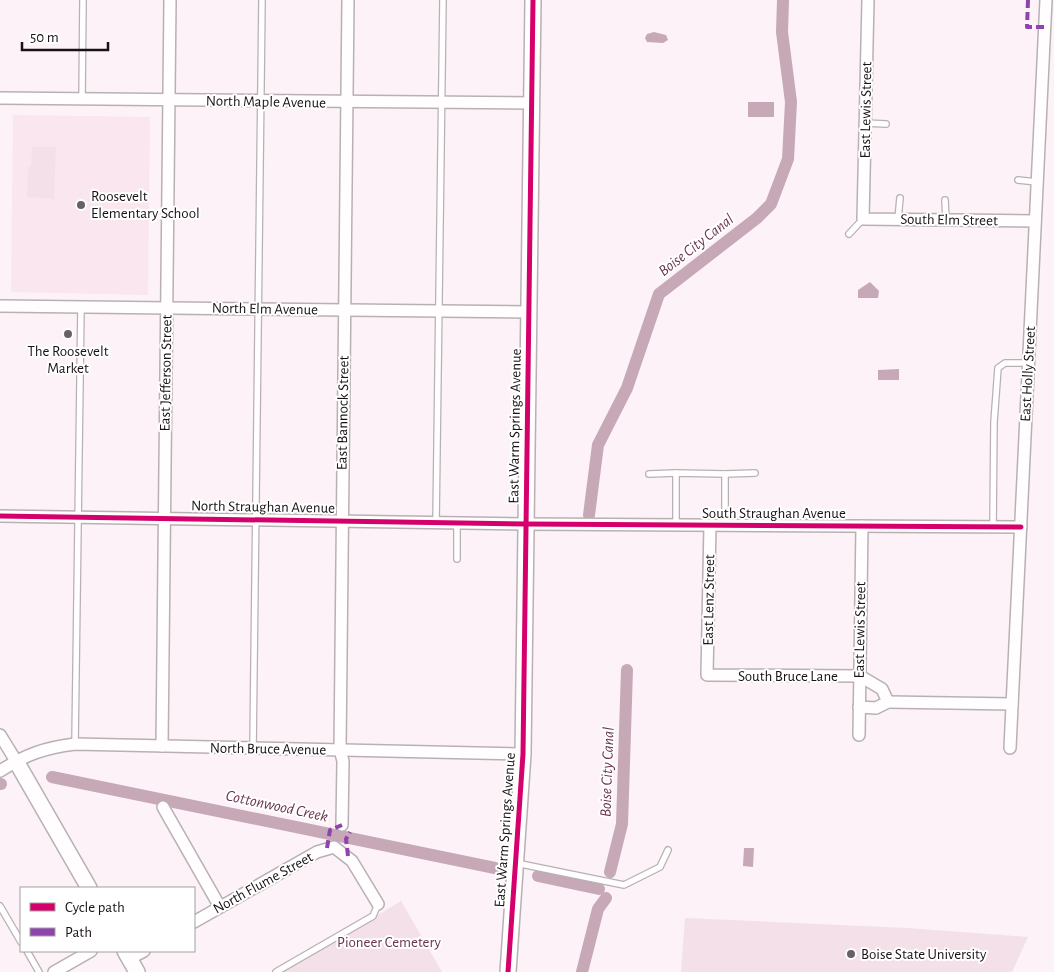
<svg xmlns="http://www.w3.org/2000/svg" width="1054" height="972" font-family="'Alegreya Sans',sans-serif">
<rect width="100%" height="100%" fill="#fcf2f7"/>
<polygon fill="#f9e6ef" points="13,115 150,117 148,295 11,292"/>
<g fill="#f4e0e9">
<polygon points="32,147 56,147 54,199 27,197 28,167 31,167"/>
<polygon points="401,901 442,972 283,972"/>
<polygon points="685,918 907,928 1028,937 1012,972 681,972"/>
</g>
<g fill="#c6a8b6">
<polygon points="654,32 666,35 668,40 663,43 647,42 645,38 647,34"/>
<rect x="748" y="102" width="26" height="15"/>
<polygon points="870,282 879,291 878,298 858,298 858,290"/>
<polygon points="899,369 899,380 878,380 878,370"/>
<polygon points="744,848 754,848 753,867 743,866"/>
</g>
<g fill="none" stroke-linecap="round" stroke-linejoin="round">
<g stroke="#c6a8b6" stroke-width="12">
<polyline points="589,515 598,445 627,388 659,294 757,218 771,204 788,159 791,102 782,32 783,0"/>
<polyline points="52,777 495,868"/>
<polyline points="0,784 1,784"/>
<polyline points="610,872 622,824 627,670"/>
<polyline points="538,876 599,889"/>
<polyline points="582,972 598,909 606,898"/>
</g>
<defs>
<g id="lane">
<polyline points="82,99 83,0"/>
<polyline points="865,123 886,124"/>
<polyline points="1018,180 1037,182"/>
<polyline points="945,200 946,220"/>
<polyline points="898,219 900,198"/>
<polyline points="849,234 863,219"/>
<polyline points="649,474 676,473"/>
<polyline points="725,474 755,473"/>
<polyline points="436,522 443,0"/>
<polyline points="676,525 676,473 725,474 725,525"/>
<polyline points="993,527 994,422 998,368 1005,363 1029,363"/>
<polyline points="457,559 457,523"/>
<polyline points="75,744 81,307"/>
<polyline points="253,748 262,0"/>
<polyline points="516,863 624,885 660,867 668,850"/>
<polyline points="0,906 21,942"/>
<polyline points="27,951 39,972"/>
<polyline points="276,972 373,916 378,904"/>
</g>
<g id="street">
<polyline points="868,0 863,219 1035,221"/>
<polyline points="0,98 532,103"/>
<polyline points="0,306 529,312"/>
<polyline points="0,516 526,524 1021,527"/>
<polyline points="710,525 707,675 860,676 882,689 888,702 876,708 859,707"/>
<polyline points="888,702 1012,704"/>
<polyline points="0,735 16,761"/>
<polyline points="859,735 862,526"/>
<polyline points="162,746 170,0"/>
<polyline points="1010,748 1046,0"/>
<path d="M 0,771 C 27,754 44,748 75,744 L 523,754"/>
<polyline points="163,807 220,907"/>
<polyline points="342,825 343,761 340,750 348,0"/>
<polyline points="194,922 317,852 334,847 352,861 378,904"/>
<polyline points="129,959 144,951"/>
<polyline points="54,972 91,951"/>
</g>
<g id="secondary">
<polyline points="16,761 89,888"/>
<polyline points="125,951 137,972"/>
<polyline points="508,972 523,754 533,0"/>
</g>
</defs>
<use href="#lane" stroke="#b8b1b4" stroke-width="8"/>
<use href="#street" stroke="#b8b1b4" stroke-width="14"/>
<use href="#secondary" stroke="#b8b1b4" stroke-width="18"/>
<use href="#lane" stroke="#fffdfe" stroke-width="5.5"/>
<use href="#street" stroke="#fffdfe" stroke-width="11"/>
<use href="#secondary" stroke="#fffdfe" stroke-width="15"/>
<g stroke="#8e44ad" stroke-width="4" stroke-dasharray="8 4" stroke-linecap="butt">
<polyline points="1028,0 1027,27 1045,27"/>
<polyline points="327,848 330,830 342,825"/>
<polyline points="348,856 346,839 350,832"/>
</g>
<defs>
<g id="cycleway">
<polyline points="0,516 526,524 1021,527"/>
<polyline points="508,972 523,754 533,0"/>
</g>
</defs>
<use href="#cycleway" stroke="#fff" stroke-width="8"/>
<use href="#cycleway" stroke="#d6006c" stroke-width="5"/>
</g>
<g fill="#686064" stroke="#fff" stroke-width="2">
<circle cx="81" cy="205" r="5"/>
<circle cx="68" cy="334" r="5"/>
<circle cx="851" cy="954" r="5"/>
</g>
<g text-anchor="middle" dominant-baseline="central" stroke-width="4" stroke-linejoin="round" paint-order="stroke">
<g font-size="15" fill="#191215" stroke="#fff">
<text transform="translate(266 102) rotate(1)">North Maple Avenue</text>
<text transform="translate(866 110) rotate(-89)">East Lewis Street</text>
<text transform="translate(949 220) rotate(1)">South Elm Street</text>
<text transform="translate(265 309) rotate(1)">North Elm Avenue</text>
<text transform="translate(166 373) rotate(-89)">East Jefferson Street</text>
<text transform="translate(1028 374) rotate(-87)">East Holly Street</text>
<text transform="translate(343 413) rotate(-89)">East Bannock Street</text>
<text transform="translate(515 426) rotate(-89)">East Warm Springs Avenue</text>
<text transform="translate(263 507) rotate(1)">North Straughan Avenue</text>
<text x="774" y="513">South Straughan Avenue</text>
<text transform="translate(709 600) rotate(-89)">East Lenz Street</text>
<text transform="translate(860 630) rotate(-89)">East Lewis Street</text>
<text x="788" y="676">South Bruce Lane</text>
<text transform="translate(268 749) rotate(1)">North Bruce Avenue</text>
<text transform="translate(505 830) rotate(-86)">East Warm Springs Avenue</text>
<text transform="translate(263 883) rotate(-29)">North Flume Street</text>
</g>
<g font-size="15" fill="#191215" stroke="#fff" text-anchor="start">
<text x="91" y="196">Roosevelt<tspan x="91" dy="17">Elementary School</tspan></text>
<text x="68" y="351" text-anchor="middle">The Roosevelt<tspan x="68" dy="17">Market</tspan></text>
<text x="861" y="954">Boise State University</text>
</g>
<g font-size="15" fill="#6a3550" stroke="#fff">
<text x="389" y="942">Pioneer Cemetery</text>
</g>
<g font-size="16" font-style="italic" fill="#6b3551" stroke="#fff">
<text transform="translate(696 245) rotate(-38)">Boise City Canal</text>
<text transform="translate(607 772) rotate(-88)">Boise City Canal</text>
<text transform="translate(277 806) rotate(12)">Cottonwood Creek</text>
</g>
</g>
<rect x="20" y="887" width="175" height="65" fill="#ffffff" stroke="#a3a0a1"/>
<rect x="30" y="903" width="25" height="8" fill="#d6006c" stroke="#a3a0a1"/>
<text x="65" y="912" font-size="15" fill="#191215">Cycle path</text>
<rect x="30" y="928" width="25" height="8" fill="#8e44ad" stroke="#a3a0a1"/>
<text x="65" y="937" font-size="15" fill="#191215">Path</text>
<path d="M22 42v8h86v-8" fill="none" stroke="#191215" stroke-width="2.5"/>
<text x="30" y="42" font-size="15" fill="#191215" stroke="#ffffff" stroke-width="4" paint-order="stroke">50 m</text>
</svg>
